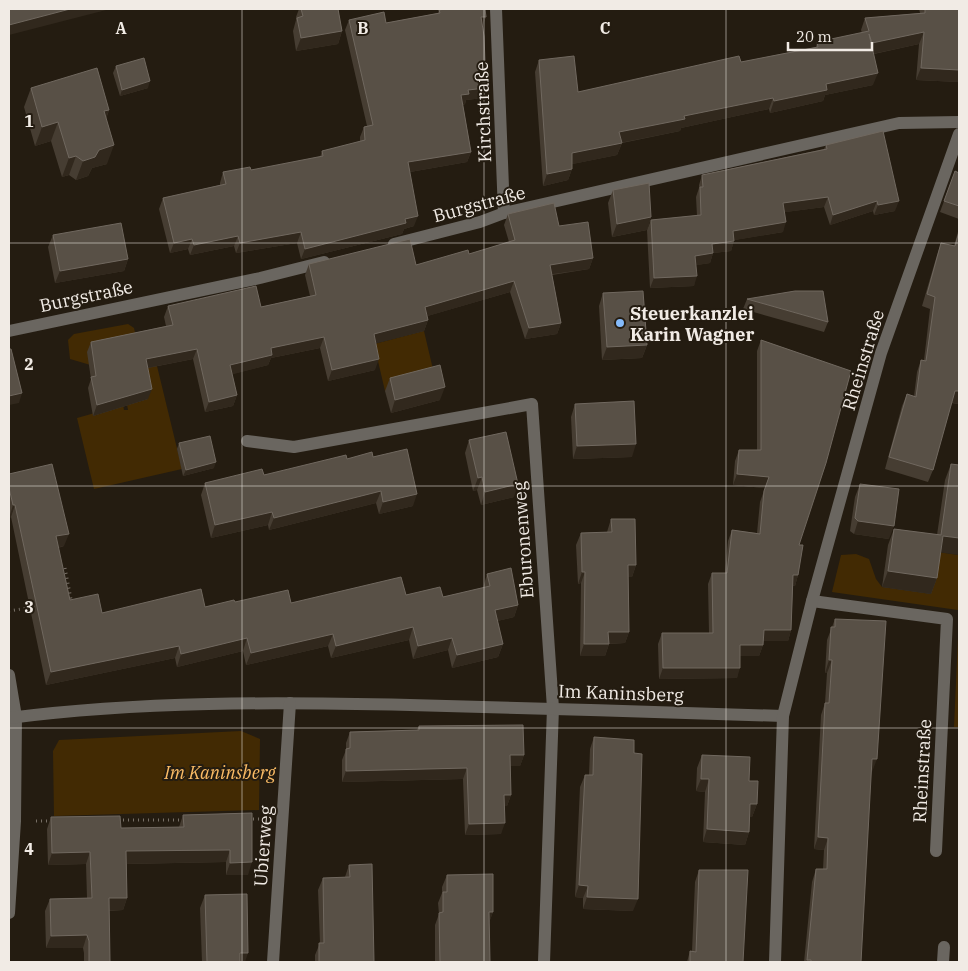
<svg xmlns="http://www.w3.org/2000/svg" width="968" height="971" font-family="'IBM Plex Serif',serif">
<rect width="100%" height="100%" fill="#241c11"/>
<g fill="#422a03">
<polygon points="128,324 134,328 137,342 94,366 70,359 68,340 74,334"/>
<polygon points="424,331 435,378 385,391 374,344"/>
<polygon points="157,366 182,469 94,489 77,418 123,405 124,410 128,410 126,399 142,369"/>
<polygon points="917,549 959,555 959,627 958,610 832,592 841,555 856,554 869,559 876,579 882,587 931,594"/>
<polygon points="958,637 959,637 959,727 954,727"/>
<polygon points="241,731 260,739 259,810 54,816 53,751 59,740"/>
</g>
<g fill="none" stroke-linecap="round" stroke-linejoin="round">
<g stroke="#776f66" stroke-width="3" stroke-dasharray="1 4" stroke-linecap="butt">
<polyline points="65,568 71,599 66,600"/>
<polyline points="9,611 33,607"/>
<polyline points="248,819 262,819"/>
<polyline points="118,820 184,820"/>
<polyline points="36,821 52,821"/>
</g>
<g stroke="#6a6660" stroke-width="12">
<polyline points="812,601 947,619 936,851"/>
<polyline points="943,962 944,947"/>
</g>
<g stroke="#6a6660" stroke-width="12">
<polyline points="496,9 504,213"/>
<polyline points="394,244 480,222 504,213 899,123 959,122"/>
<polyline points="9,331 260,278 324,262"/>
<polyline points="247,441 294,447 532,404 553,708 544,962"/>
<polyline points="9,675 16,717 15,821 9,913"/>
<path d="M 9,718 C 141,701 276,702 410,705 C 534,708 659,712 783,716"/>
<polyline points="273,962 290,703"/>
<polyline points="775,962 783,716 812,601 881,353 959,134"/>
</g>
</g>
<g fill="#463d32">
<polygon points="299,9 338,9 342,31 338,44 296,51 293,31 296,20 296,17"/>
<polygon points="919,9 959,9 959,82 916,80 919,44 874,54 873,85 825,95 823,101 770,113 769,109 681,128 680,131 622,143 617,155 572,164 572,169 568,180 543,186 535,72 539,60 578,92 741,62 816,47 817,42 862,33 861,30 865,18 920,13"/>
<polygon points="439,10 486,17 482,26 486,88 483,98 466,100 465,104 463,105 471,152 467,162 410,172 414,226 404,229 402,234 301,259 297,243 236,253 234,246 190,255 188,249 170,253 159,209 163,198 220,185 220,183 223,172 251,170 320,157 322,151 360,142 360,137 364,127 367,126 345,30 349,20 386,23 438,13"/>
<polygon points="116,66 148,88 120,96 113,73"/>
<polygon points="31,88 109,110 106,119 107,164 92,168 88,176 76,180 69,175 62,177 51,141 35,146 24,107"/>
<polygon points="826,145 895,211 874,215 873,211 830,225 824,207 785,212 783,232 734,240 731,251 713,253 710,263 696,265 694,286 650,288 647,230 651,220 697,216 696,197 699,188 699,185 702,175 824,149"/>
<polygon points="955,171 959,173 959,219 940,212"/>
<polygon points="613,190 651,217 647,230 612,237 608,203"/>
<polygon points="508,214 559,226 593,258 589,269 552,275 561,323 557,334 525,339 510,292 427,316 428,320 424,331 376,343 375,370 328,381 320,348 271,358 268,365 232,374 237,395 233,406 205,412 193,359 148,368 148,399 93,416 88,388 91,379 87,352 91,342 166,326 164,317 168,306 261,307 310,296 305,275 309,264 416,265 469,254 509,242 504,225"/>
<polygon points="959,228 959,404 951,403 933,470 928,482 885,469 902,406 907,394 914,396 917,372 921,360 924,360 930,309 922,306 937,255 941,243 954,246"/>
<polygon points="53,235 128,259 124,271 55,283 48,247"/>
<polygon points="603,293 647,345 642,358 602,360 599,306"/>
<polygon points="747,299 828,322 824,332 743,309"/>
<polygon points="761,340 799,545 798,575 795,586 793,586 791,630 788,641 763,641 763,645 759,656 740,656 737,678 659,679 658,644 662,633 709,633 708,584 712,573 725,573 728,541 732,530 757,533 760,502 765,488 733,485 735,461 739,450 757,450 757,351"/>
<polygon points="390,378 440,400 391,413 385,391"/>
<polygon points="575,404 632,457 573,459 571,417"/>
<polygon points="469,440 514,497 481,505 477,490 473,491 465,453"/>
<polygon points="179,443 214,468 183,476 177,449"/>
<polygon points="373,457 413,506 379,514 376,503 269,530 268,525 211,538 201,495 205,483 264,475 347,459"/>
<polygon points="951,464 937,578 931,594 882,587 888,545 894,529 937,535 945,480"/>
<polygon points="9,474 64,546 58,548 70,600 102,613 205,607 235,602 291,603 406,595 443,597 483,588 487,574 518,605 514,617 497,621 503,644 498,657 452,668 448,650 413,659 409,640 331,658 328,646 246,665 243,651 177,667 175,658 46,685 11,517 9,518"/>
<polygon points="860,484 889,539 854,534 850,531 855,497"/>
<polygon points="611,519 636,565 632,577 628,577 629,632 625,643 609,644 605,656 580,656 581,583 578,584 576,545 581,533 607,532"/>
<polygon points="835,619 872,772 871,772 861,962 804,962 812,882 816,869 823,869 824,850 814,849 821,715 825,703 827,673 825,673 827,640"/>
<polygon points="419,726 524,755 520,766 510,766 511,795 507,806 504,806 501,834 465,835 463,779 342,782 342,760 346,750 346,743 350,732 417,730"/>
<polygon points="594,737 634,753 633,911 583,909 583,898 575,897 580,787 585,775 589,775 590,749"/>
<polygon points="702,755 749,781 757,804 752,817 750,817 749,832 745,845 703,842 705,792 696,791 697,768"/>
<polygon points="252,813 248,875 226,875 226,862 127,864 127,898 123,910 109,911 110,962 84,962 84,953 83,948 46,948 45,911 50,899 87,898 86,864 48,865 47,829 51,817 121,828 179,827 183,815"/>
<polygon points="349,865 374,962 315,962 315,955 320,943 318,890 323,878 345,877"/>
<polygon points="699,870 743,962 687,962 690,951 692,951 695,882"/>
<polygon points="447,875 493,912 489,922 490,962 435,962 435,925 439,914 438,903 442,893 442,887"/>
<polygon points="205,895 245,962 202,962 200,908"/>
</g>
<g fill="#31281d">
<polygon points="70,9 110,9 9,35 9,25"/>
<polygon points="481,17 486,17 482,28"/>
<polygon points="342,31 338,44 296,51 301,38"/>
<polygon points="924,32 919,44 868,55 872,43"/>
<polygon points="921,68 959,70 959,82 916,80"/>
<polygon points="878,73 873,85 825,95 823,101 770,113 774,101 826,84"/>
<polygon points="150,81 148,88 120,96 122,90"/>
<polygon points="486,88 483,98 466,100 465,104 457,106 461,95 468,90"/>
<polygon points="773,98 769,109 681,128 680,131 615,144 619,132 684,116"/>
<polygon points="109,110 102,129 104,111"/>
<polygon points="58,122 51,141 35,146 42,127"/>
<polygon points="622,143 617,155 568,165 572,153"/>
<polygon points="114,145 107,164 92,168 88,176 76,180 83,161 99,150"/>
<polygon points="471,152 467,162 404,173 408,162"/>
<polygon points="76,156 69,175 62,177 69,158"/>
<polygon points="572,169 568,180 543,186 547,174"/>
<polygon points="828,197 824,207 779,213 783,203"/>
<polygon points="877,201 873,211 830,225 833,215"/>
<polygon points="899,201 895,211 874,215 878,205"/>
<polygon points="418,216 414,226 404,229 402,234 301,259 305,249 405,219"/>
<polygon points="651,217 647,230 612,237 617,224"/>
<polygon points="786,222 783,232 729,241 733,231"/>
<polygon points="301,232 297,243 236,253 240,243"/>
<polygon points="238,236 234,246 190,255 194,245"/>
<polygon points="192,239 188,249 170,253 174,243"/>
<polygon points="734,241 731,251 713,253 710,263 692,266 695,256 712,244"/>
<polygon points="593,258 589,269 546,275 550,265"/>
<polygon points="128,259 124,271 55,283 60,271"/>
<polygon points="697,276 694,286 650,288 654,278"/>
<polygon points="514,281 510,292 421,318 425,307"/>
<polygon points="428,320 424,331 370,345 374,334"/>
<polygon points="561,323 557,334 525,339 529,328"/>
<polygon points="324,337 320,348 271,358 268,365 226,376 230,365 271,348"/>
<polygon points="647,345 642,358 602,360 607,347"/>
<polygon points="197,349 193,359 142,369 146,359"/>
<polygon points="379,359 375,370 328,381 332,370"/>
<polygon points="445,387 440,400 391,413 395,400"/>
<polygon points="152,389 148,399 93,416 97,405"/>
<polygon points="955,391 959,391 959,404 950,402"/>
<polygon points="22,393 19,403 9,405 9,396"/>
<polygon points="237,395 233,406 205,412 209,402"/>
<polygon points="636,444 632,457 573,459 577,446"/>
<polygon points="216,462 214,468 183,476 186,470"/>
<polygon points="737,474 769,477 765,488 733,485"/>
<polygon points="482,477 477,490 473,491 478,478"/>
<polygon points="518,484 514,497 481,505 485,492"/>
<polygon points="381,491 376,503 269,530 274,518"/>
<polygon points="417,494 413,506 379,514 383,502"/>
<polygon points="13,505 15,505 11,517 9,518"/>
<polygon points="272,512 268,525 211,538 215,525"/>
<polygon points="858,521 894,526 889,539 854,534"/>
<polygon points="69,534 64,546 51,549 56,536"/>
<polygon points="943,536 959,538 959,555 937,552"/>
<polygon points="628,565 636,565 632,577 623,577"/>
<polygon points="888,571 937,578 931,594 882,587"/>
<polygon points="582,572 585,572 581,583 578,584"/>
<polygon points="793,575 798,575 795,586 789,585"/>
<polygon points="518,605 514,617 490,623 495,610"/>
<polygon points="413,627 409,640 331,658 336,646"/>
<polygon points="764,630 791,630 788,641 760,641"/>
<polygon points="608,632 629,632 625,643 604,644"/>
<polygon points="333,634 328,646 246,665 251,653"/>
<polygon points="247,638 243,651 177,667 181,654"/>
<polygon points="452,638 448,650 413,659 418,646"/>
<polygon points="503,644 498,657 452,668 457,655"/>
<polygon points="584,644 609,644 605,656 580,656"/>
<polygon points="740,645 763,645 759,656 737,656"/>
<polygon points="179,646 175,658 46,685 51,672"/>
<polygon points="829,660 832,660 827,673 825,673"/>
<polygon points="663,668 740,668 737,678 659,679"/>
<polygon points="510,755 524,755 520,766 506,766"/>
<polygon points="872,759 877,759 872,772 867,772"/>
<polygon points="467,768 463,779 342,782 346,771"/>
<polygon points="701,779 709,779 705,792 696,791"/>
<polygon points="504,795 511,795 507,806 500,806"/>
<polygon points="750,804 757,804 752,817 746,817"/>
<polygon points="505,823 501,834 465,835 469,824"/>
<polygon points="707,829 749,832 745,845 703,842"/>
<polygon points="818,837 828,838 824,850 814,849"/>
<polygon points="230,850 226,862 122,864 126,851"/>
<polygon points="90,852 86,864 48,865 52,853"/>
<polygon points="252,862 248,875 226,875 230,863"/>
<polygon points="579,885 588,886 583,898 575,897"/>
<polygon points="587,897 638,899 633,911 583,909"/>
<polygon points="109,898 127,898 123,910 104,911"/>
<polygon points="489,912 493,912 489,923"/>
<polygon points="87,935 83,948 46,948 51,936"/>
<polygon points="240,953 248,953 245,962 236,962"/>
</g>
<g fill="#585046" stroke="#70685f">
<polygon points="9,9 70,9 9,25"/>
<polygon points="301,9 338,9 342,31 301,38 297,18 303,16"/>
<polygon points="445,9 485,9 486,17 481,17 484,36 486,88 468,90 469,94 461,95 471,152 408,162 418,216 405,219 406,223 305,249 301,232 240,243 238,236 194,245 192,239 174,243 163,198 226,184 223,172 250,167 251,170 323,156 322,151 365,140 364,127 373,125 349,20 384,12 386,23 440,13 439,10"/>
<polygon points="925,9 959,9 959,70 921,68 924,32 872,43 869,34 878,73 826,84 827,90 774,101 773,98 684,116 685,119 619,132 622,143 572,153 572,169 547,174 539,60 574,56 578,92 739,56 741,62 818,47 817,42 869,31 865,18 925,13"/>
<polygon points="144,58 150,81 122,90 116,66"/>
<polygon points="97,68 109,110 104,111 114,145 99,150 95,157 83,161 76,156 69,158 58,122 42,127 31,88"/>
<polygon points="883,131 899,201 878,205 877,201 833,215 828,197 783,203 786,222 733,231 734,241 712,244 713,253 695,256 697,276 654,278 651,220 701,215 700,187 703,187 702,175 827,149 826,145"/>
<polygon points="955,171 959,173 959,206 944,201"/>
<polygon points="649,183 651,217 617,224 613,190"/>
<polygon points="554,203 559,226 588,222 593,258 550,265 561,323 529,328 514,281 425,307 428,320 374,334 379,359 332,370 324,337 271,348 272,355 230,365 237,395 209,402 197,349 146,359 152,389 97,405 91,377 96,376 91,342 173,325 168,306 256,286 261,307 316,295 309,264 410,239 416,265 468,250 469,254 515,240 508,214"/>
<polygon points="121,223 128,259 60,271 53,235"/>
<polygon points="959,232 959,391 955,391 933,470 889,457 907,394 916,397 921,360 926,361 935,297 927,294 941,243 955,246"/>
<polygon points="643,291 647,345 607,347 603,293"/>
<polygon points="795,291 823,291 828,322 747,299"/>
<polygon points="761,340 851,371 826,463 799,545 803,545 798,575 793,575 791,630 764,630 763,645 740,645 740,668 663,668 662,633 713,633 712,573 727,573 732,530 760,534 764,491 769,477 737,474 739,450 761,450"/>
<polygon points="9,349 11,349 22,393 9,396"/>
<polygon points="440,365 445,387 395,400 390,378"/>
<polygon points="634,401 636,444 577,446 575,404"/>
<polygon points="506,432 518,484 485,492 482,477 478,478 469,440"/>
<polygon points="210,436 216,462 186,470 179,443"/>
<polygon points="407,449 417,494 383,502 381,491 274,518 272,512 215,525 205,483 262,469 264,475 346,455 347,459 372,452 373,457"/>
<polygon points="52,464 69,534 56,536 70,600 98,594 102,613 201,589 205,607 234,600 235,602 288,590 291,603 401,577 406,595 440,587 443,597 490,586 487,574 511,568 518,605 495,610 503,644 457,655 452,638 418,646 413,627 336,646 333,634 251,653 247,638 181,654 179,646 51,672 15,505 13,505 9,488 9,474"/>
<polygon points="951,464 959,465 959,538 943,536 937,578 888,571 894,529 941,535"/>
<polygon points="860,484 899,489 894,526 858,521 855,518"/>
<polygon points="611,519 635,519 636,565 628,565 629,632 608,632 609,644 584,644 585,572 582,572 581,533 612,532"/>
<polygon points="835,619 886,621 877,759 872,759 861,962 811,962 811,960 807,960 816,869 827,869 828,838 818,837 825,703 829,703 832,660 829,660 831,627 835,627"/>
<polygon points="523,725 524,755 510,755 511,795 504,795 505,823 469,824 467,768 346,771 346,749 350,748 350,732 419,730 419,726"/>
<polygon points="594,737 634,740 634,753 642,754 638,899 587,897 588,886 579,885 585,775 593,775"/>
<polygon points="702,755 750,757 749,781 758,781 757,804 750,804 749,832 707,829 709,779 701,779"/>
<polygon points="252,813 252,862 230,863 230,850 126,851 127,898 109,898 110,962 89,962 89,941 87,935 51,936 50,899 92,898 90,852 52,853 51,817 120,816 121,828 184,827 183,815"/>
<polygon points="372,864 374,962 319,962 319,943 324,943 323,878 350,877 349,865"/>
<polygon points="699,870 748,870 743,962 690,962 690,951 696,952"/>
<polygon points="493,874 493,912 489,912 490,962 440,962 439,913 443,912 443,892 447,892 447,875"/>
<polygon points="247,894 248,953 240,953 240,962 207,962 205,895"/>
</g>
<path fill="none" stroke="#f1ebe5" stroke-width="1" stroke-opacity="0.55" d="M 242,9 L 242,962M 484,9 L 484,962M 726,9 L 726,962M 9,243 L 959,243M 9,486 L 959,486M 9,728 L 959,728"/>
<circle fill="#85bbfb" stroke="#241c11" stroke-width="2" cx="620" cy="323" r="5"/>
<g text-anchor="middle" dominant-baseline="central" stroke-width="4" stroke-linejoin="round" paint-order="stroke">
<g font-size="18" fill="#f1ebe5" stroke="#241c11">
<text transform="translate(483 112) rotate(-92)">Kirchstraße</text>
<text transform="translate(479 204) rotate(-15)">Burgstraße</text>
<text transform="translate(86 296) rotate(-12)">Burgstraße</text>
<text transform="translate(863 360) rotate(-73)">Rheinstraße</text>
<text transform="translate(523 540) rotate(-94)">Eburonenweg</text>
<text transform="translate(621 693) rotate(2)">Im Kaninsberg</text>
<text transform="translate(922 771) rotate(-87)">Rheinstraße</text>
<text transform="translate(263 846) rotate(-86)">Ubierweg</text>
</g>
<g font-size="18" font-weight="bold" fill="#f1ebe5" stroke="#241c11" text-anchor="start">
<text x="630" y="313">Steuerkanzlei<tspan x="630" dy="21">Karin Wagner</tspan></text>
</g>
<g font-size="18" font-style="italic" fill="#fabb65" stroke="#241c11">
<text x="220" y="772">Im Kaninsberg</text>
</g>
</g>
<g font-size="16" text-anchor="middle" font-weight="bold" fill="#f1ebe5" stroke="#241c11" stroke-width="4" stroke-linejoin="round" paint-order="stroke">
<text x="121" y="34">A</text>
<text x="363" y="34">B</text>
<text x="605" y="34">C</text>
<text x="29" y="127">1</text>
<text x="29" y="370">2</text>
<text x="29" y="613">3</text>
<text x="29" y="855">4</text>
</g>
<rect width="968" height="971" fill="none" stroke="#f1ebe5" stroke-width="20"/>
<path d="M788 42v8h84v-8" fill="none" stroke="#f1ebe5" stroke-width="2.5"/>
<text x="796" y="42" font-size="15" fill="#f1ebe5" stroke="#241c11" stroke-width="4" paint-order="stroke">20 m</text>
</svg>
